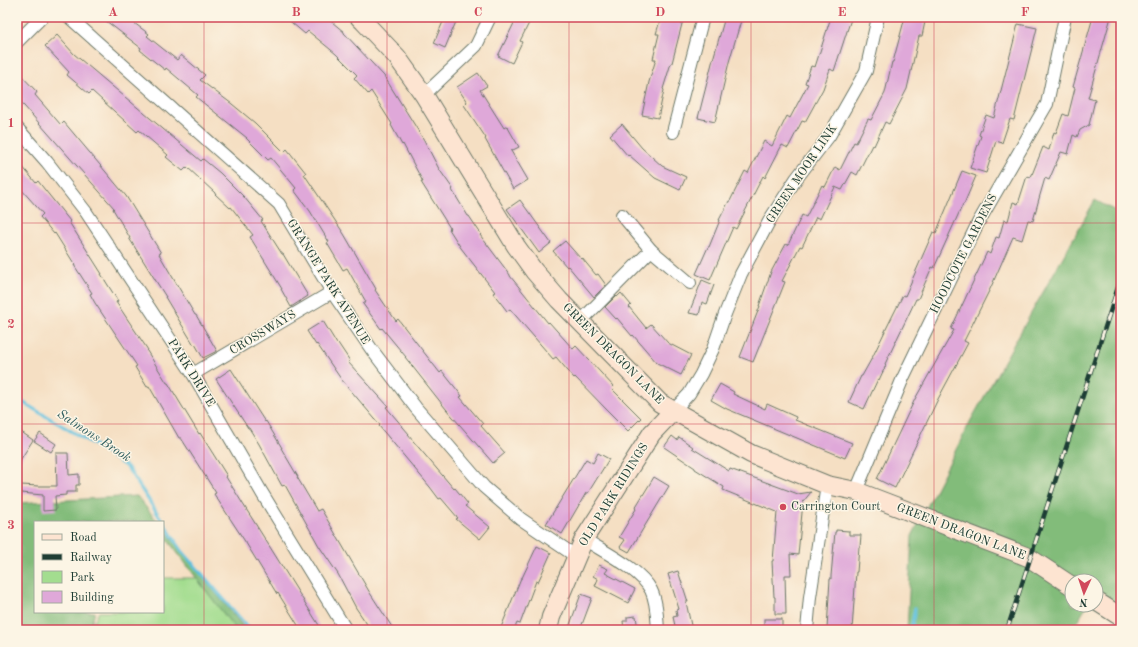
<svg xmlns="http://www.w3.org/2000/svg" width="1138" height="647" font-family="'Old Standard TT',serif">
<rect width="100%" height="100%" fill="#fcf5e5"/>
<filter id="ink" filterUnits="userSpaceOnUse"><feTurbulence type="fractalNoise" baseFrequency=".025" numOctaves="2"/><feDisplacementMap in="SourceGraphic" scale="8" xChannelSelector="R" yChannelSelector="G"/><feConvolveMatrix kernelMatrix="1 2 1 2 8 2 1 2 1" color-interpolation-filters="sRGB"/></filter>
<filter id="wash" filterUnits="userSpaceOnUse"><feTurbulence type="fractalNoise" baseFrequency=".012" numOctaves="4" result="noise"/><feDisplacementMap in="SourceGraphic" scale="16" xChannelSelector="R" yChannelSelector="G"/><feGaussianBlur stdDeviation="0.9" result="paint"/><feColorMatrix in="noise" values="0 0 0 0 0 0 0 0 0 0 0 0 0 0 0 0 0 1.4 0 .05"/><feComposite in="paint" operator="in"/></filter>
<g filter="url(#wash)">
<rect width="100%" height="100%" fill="#f5dfc3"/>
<polygon fill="#a3dd8f" stroke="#618d62" points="163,578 196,578 239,630 89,630 99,612 163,612"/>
<g fill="#82bc7a" stroke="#507c57" fill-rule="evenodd">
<path d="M 1095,200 L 1121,214 L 1121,604 L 1087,605 L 1073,630 L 907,630 L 912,536 L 971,420 ZM 1072,581 L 1096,581 L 1096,605 L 1072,605 Z"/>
<polygon points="137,496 158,522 35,522 35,612 95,612 89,630 17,630 17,503"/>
<polygon points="163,528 246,630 236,630 163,534"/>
</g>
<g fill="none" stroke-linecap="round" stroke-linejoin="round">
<g stroke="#61c1df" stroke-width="3.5">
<polyline points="17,399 93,444 127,467 182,551 250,630"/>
<polyline points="911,630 915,608"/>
</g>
</g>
<g id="blocks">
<g fill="#dfa8d9">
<polygon points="101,17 126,17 149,34 147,36 177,60 181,55 205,75 200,80 232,104 255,123 284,152 287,149 306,173 304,174 344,234 376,289 375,290 396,321 398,319 440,373 442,371 462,396 460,397 483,424 481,426 505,453 493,463 446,409 405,357 406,357 382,328 381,329 363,304 366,302 347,268 343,270 327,243 329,242 310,211 294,190 296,188 271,158 268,160 246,138 247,138 196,97 198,95 166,68 165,70 140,50 141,48"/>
<polygon points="285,17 326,17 344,32 344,33 384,76 424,140 439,169 453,189 452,190 468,216 469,216 481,234 480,235 510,275 510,276 548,323 549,322 573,349 576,346 614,387 612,389 641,418 628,431 606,409 575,377 574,378 556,357 553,359 510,309 507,311 493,293 495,292 461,248 449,229 450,228 421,182 423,182 403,144 402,145 391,125 392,124 371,91 368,94 354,78 357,75 336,54 308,31 305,34"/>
<polygon points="445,17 458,17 445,48 434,43"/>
<polygon points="517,17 532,17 520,41 522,42 512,63 498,56"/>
<polygon points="661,17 670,17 683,20 672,63 671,63 663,89 664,90 658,118 642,115 649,82 656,59 653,59 659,34 656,34"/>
<polygon points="725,17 742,17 729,62 715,122 698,118 712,63"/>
<polygon points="831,17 845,17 851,19 834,71 830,69 823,89 805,122 802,121 788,148 782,145 765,178 763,176 736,229 733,227 710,280 696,274 708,247 709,247 720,220 719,220 729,201 730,201 745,171 748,173 764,141 772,146 787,116 790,118 808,84 805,83 811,66 815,67"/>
<polygon points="905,17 926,17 922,36 919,36 907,89 889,124 885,122 874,146 872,145 857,175 852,172 842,190 835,187 820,219 816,217 802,247 800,246 782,281 785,282 753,362 740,357 760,306 759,306 771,272 786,244 788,245 802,215 806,217 822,185 825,187 835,167 840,170 854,142 856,143 868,119 871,120 885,93 892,62 893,62"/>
<polygon points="1093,17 1111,17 1088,98 1095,100 1089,125 1080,130 1077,137 1073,135 1068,154 1061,152 1049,180 1045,178 1040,195 1033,221 1028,220 1022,240 1013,237 991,287 964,341 968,343 938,399 895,488 877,479 915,399 954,330 951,329 987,252 990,254 996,237 999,238 1004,220 1008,221 1013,202 1018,204 1027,176 1031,177 1043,147 1049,150 1054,132 1056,133 1063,114 1068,116 1075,88 1073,87"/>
<polygon points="1018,24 1037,28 1014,120 1010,119 1002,143 996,141 986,173 970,168 981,136 979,135 986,115 994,118"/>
<polygon points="57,35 74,54 201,161 203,159 220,173 244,197 263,220 261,221 282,254 283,254 308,296 291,307 281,289 282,289 250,237 253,235 231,207 230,208 215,194 215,193 187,167 183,171 166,157 168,155 139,130 137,132 92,91 89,94 67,75 69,72 45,46"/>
<polygon points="17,71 37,92 35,95 61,125 64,122 126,196 161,253 159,254 176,283 195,315 196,315 217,351 203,358 195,344 194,345 171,307 165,297 166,297 129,238 130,238 113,209 114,208 17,98"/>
<polygon points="478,73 487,86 480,90 504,128 507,126 519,147 511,151 528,180 513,189 485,139 486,138 464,105 467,102 457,87"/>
<polygon points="622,124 642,148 662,166 686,177 680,190 655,178 629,155 628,156 610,135"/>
<polygon points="17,160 36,183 38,181 45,190 70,221 69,222 102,274 101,274 118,301 116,302 148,350 147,351 167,383 168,383 199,434 200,433 227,476 226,477 322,630 301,630 278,593 277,594 246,543 214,494 216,493 181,438 179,438 149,386 147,387 135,367 137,366 95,303 90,294 92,293 74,265 75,265 55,233 54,234 40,217 43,214 21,189 17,192"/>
<polygon points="962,171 976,176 964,204 963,204 934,268 932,267 918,299 916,299 885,364 886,365 879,380 878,379 864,409 849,402 861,376 862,376 872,358 887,327 903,295 905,296 933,232 936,233"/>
<polygon points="520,200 551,243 539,253 507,209"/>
<polygon points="565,241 581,259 582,258 596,275 598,274 606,285 594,297 568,266 567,267 553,251"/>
<polygon points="702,280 714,285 707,304 702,302 699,315 689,313"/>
<polygon points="621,293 631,305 629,307 646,328 651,324 668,343 691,355 681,375 657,363 633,335 632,336 617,318 616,319 605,307 616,296 617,297"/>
<polygon points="323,321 337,344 338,343 350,361 348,362 388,406 386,407 409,434 408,435 454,489 455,488 468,504 465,506 490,527 480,539 456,519 458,518 441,498 439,499 430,487 379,426 380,425 341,379 317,344 316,345 307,331"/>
<polygon points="231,369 265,422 266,421 282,448 281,448 298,477 297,477 317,511 321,509 370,593 394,630 371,630 356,608 338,574 319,546 285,485 282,486 259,444 249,428 248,428 216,379"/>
<polygon points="720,384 734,392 733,394 765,409 767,404 796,417 795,420 852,443 845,458 756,421 727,409 711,400"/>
<polygon points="17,429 33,440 17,465"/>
<polygon points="40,433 56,444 51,452 34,441"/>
<polygon points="672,436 677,440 679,437 693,447 692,448 729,471 730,469 798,494 811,492 803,502 798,555 790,554 791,575 785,575 786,614 775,614 775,597 774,597 772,561 773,561 777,512 723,490 724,487 695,469 695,468 664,447"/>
<polygon points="56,453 68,453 69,475 79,474 79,485 76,485 76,492 66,492 66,495 55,496 56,510 43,511 43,495 21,493 21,485 39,486 57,486"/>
<polygon points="598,453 609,459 588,493 586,493 562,534 546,524 586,459 593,463"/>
<polygon points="654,477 669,486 629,552 620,547 625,540 619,537 636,509 635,508"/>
<polygon points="836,530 849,531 849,535 861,535 860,547 859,547 857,572 856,572 852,630 828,630 827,629 830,579 831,579 831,576 835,532 836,532"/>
<polygon points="537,546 551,553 538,582 536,581 520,624 517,623 514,630 500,630 521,578 522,578"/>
<polygon points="599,565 608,569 605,573 635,589 628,603 595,586 598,579 593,576"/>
<polygon points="678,571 688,602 686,602 692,630 676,630 673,617 677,616 676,610 679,609 668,574"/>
<polygon points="581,594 592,598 580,630 568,630"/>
<polygon points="636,616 638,630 624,630 623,621 627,621 627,617"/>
<rect x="764" y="619" width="18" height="11"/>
</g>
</g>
</g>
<g filter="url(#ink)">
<use href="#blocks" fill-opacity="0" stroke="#6a7666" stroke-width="1"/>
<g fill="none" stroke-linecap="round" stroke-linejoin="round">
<defs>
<g id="street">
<polyline points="69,17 279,204 332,292 372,350 416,408 484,487 521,519 577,557"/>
<polyline points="17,42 42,17"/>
<polyline points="424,95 476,46 490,17"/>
<polyline points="17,128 47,162 86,212 193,374 262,493 346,630"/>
<polyline points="673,132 703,17"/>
<polyline points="622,215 651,250 690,283"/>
<polyline points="581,321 651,250"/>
<polyline points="193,374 332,292"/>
<polyline points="673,411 689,394 701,374 713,349 725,314 741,274 772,216 796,179 829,136 866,71 878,17"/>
<polyline points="856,491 903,378 978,223 1037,121 1047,104 1065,17"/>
<path d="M 584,539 C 604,552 640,569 651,590 C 657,602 657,617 658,630"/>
<polyline points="807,630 810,597 827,485"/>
</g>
<g id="secondary">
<polyline points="359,17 364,22 397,57 424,95 516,246 534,271 559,300 660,403 751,454 827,485 856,491 1028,557 1072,586"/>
<polyline points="1096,601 1121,617"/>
<polyline points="548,630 551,617 584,539 652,433 673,411"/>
</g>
</defs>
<use href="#street" stroke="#6a7666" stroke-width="14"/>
<use href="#secondary" stroke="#6a7666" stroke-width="20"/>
<use href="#street" stroke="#fff" stroke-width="12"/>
<use href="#secondary" stroke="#fde4d1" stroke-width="18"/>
<defs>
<polyline id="rail" points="1007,630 1121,278"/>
</defs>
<use href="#rail" stroke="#1f3d34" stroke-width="4.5"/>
<use href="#rail" stroke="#fcf5e5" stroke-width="3" stroke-dasharray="9" stroke-linecap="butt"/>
</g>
</g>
<path fill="none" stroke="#d1495b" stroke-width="1" stroke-opacity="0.55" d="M 204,17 L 204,630M 387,17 L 387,630M 569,17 L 569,630M 751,17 L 751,630M 934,17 L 934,630M 17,223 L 1121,223M 17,424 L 1121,424"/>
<circle fill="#d1495b" stroke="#fcf5e5" stroke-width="1.5" cx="783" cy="507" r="4"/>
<g text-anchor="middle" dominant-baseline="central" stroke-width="3" stroke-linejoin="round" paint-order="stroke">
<g font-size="12" fill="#1f3d34" stroke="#fcf5e5">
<text transform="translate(802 174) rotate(-56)">GREEN MOOR LINK</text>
<text transform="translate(964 254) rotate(-63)">HOODCOTE GARDENS</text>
<text transform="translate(328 282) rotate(58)">GRANGE PARK AVENUE</text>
<text transform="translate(263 333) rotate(-31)">CROSSWAYS</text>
<text transform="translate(613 354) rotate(45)">GREEN DRAGON LANE</text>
<text transform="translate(191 373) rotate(58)">PARK DRIVE</text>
<text transform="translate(614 495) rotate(-58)">OLD PARK RIDINGS</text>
<text transform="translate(961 532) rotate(21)">GREEN DRAGON LANE</text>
</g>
<g font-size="12" fill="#1f3d34" stroke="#fcf5e5" text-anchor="start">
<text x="791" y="507">Carrington Court</text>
</g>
<g font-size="13" font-style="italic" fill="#305e5f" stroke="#fcf5e5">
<text transform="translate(94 436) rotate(33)">Salmons Brook</text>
</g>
</g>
<rect width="1138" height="647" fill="none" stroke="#fcf5e5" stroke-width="44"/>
<rect x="34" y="521" width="130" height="92" fill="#fcf5e5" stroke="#a4ab9e"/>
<rect x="42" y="534" width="20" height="6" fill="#fde4d1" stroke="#a4ab9e"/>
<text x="70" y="541" font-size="12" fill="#1f3d34">Road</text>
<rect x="42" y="554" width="20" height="6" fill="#1f3d34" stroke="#a4ab9e"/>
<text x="70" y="561" font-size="12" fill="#1f3d34">Railway</text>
<rect x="42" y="571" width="20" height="12" fill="#a3dd8f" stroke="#a4ab9e"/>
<text x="70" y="581" font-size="12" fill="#1f3d34">Park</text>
<rect x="42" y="591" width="20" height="12" fill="#dfa8d9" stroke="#a4ab9e"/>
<text x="70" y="601" font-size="12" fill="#1f3d34">Building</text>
<g transform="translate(1084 593) rotate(183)"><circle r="19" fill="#fcf5e5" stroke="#a4ab9e"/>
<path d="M0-3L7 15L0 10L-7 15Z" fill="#d1495b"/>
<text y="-6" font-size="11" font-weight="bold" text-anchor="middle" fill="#1f3d34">N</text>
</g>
<rect x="22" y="22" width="1094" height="603" fill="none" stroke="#d1495b" stroke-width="1.5"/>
<g font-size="13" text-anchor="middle" font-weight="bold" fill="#d1495b">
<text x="113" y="16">A</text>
<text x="296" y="16">B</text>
<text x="478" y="16">C</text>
<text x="660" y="16">D</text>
<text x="842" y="16">E</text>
<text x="1025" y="16">F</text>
<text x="11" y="127">1</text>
<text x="11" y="328">2</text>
<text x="11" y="529">3</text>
</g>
</svg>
